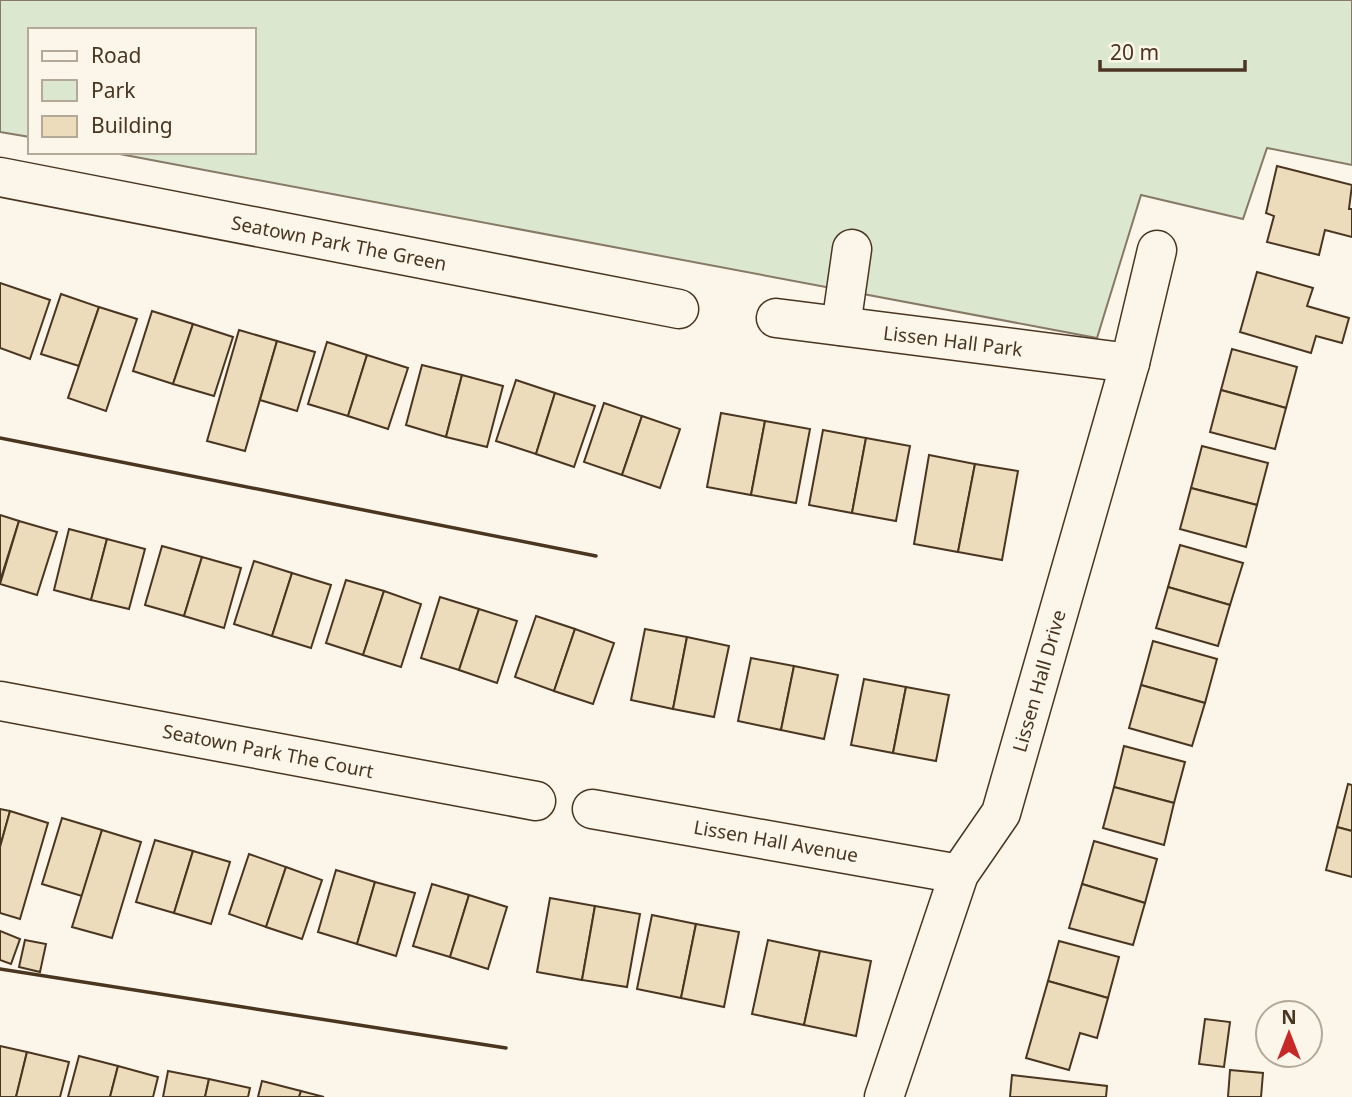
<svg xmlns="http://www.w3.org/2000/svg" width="1352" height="1097" font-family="'Noto Sans',sans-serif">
<rect width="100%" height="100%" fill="#fbf6e9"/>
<polygon fill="#dce7d0" stroke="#887966" stroke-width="2" points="0,0 1352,0 1352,165 1267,148 1243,219 1141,195 1097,338 109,152 254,152 254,30 30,30 30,137 0,132"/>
<g fill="#ecdcbc" stroke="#4a3520" stroke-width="2">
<polygon points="1277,166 1352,185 1349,209 1352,209 1352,237 1325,230 1319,255 1267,242 1274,216 1266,213"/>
<polygon points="1257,272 1313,288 1307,306 1349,318 1342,343 1316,336 1311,353 1240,332"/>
<polygon points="0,283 50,300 30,359 0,348"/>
<polygon points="61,294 99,307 79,366 41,354"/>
<polygon points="99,307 137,319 106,411 68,398"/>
<polygon points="152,311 193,324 173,384 133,371"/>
<polygon points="193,324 233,337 214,396 173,384"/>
<polygon points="239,330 277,341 245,451 207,441"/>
<polygon points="277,341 315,352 297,411 260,400"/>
<polygon points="327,342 367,355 348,416 308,404"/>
<polygon points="1232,349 1297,367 1286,408 1221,390"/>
<polygon points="367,355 408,368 388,429 348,416"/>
<polygon points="422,365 462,375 446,437 406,425"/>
<polygon points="462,375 503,386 487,447 446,437"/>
<polygon points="516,380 555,393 536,454 496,441"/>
<polygon points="1221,390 1286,408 1275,449 1210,432"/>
<polygon points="555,393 595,406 574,467 536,454"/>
<polygon points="604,403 642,416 622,475 584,462"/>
<polygon points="721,413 765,421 751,495 707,487"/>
<polygon points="642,416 680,429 660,488 622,475"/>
<polygon points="765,421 810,429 796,503 751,495"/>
<polygon points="823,430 866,438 852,513 809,505"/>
<polygon points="866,438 910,446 896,521 852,513"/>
<polygon points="1202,446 1268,463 1257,505 1191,488"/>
<polygon points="929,455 975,464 958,552 914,544"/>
<polygon points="975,464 1018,471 1002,560 958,552"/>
<polygon points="1191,488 1257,505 1246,547 1180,529"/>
<polygon points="0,515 19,521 0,581"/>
<polygon points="19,521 57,532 37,595 0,584"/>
<polygon points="69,529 107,539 91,600 54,590"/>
<polygon points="107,539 145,549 129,609 91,600"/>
<polygon points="1180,545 1243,563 1230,605 1168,587"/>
<polygon points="162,546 202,557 184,616 145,605"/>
<polygon points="202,557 241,568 224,628 184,616"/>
<polygon points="254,561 292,573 272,636 234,624"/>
<polygon points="292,573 331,585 311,648 272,636"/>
<polygon points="346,580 384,591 363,655 326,643"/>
<polygon points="1168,587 1230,605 1218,646 1156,628"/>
<polygon points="384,591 421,604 401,667 363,655"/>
<polygon points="440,597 479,609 459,670 421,658"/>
<polygon points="479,609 517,621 497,683 459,670"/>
<polygon points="536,616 575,629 554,691 515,677"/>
<polygon points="575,629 614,643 593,704 554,691"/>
<polygon points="645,629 687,637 673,709 631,700"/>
<polygon points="687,637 729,646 714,717 673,709"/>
<polygon points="1153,641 1217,659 1205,703 1141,685"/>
<polygon points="751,658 794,666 781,730 738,721"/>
<polygon points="794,666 838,675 824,739 781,730"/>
<polygon points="864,679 906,687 893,753 851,745"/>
<polygon points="1141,685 1205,703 1192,746 1129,728"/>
<polygon points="906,687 949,695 936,761 893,753"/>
<polygon points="1124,746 1185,762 1174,803 1114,787"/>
<polygon points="1348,784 1352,785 1352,831 1337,827"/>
<polygon points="1114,787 1174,803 1164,845 1103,828"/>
<polygon points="0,809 10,811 0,847"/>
<polygon points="10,811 48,823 20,919 0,913 0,847"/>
<polygon points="62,818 102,830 82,896 42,884"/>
<polygon points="1337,827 1352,831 1352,877 1326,870"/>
<polygon points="102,830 141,842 112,938 72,927"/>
<polygon points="155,840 193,851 174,913 136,902"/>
<polygon points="1094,841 1157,859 1145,903 1082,884"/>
<polygon points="193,851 230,862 211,924 174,913"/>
<polygon points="249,854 286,867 266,927 229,914"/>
<polygon points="286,867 322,880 302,939 266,927"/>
<polygon points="336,870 375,882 357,944 318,932"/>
<polygon points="375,882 415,893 396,956 357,944"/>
<polygon points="432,884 469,895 450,957 413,946"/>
<polygon points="1082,884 1145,903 1133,945 1069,928"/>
<polygon points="469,895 507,907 488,969 450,957"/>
<polygon points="550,898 595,906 582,980 537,972"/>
<polygon points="595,906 640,914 627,987 582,980"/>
<polygon points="652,915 696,924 681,998 637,989"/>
<polygon points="696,924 739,932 724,1007 681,998"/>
<polygon points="0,931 20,939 11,964 0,960"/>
<polygon points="25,940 46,944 40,972 19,967"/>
<polygon points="768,940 820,951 804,1025 752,1014"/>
<polygon points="1059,941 1119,957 1108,998 1048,981"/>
<polygon points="820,951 871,961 856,1036 804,1025"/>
<polygon points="1048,981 1108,998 1097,1038 1080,1033 1069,1070 1026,1058"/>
<polygon points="1205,1019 1230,1022 1224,1067 1199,1064"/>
<polygon points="0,1046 27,1052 16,1097 0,1097"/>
<polygon points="27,1052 69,1062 60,1097 16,1097"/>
<polygon points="79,1056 118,1066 110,1097 68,1097"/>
<polygon points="118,1066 158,1077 153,1097 110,1097"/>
<polygon points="1230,1070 1263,1073 1261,1097 1228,1097"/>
<polygon points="168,1071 209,1079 205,1097 163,1097"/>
<polygon points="1012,1075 1107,1086 1106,1097 1010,1097"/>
<polygon points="209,1079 250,1088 248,1097 205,1097"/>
<polygon points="262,1081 301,1091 299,1097 258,1097"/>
<polygon points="301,1091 324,1097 299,1097"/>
</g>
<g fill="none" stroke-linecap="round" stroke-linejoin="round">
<defs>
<g id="minor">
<polyline points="0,177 679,309"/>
<polyline points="776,318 1130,363"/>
<polyline points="841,326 852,249"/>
<polyline points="0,701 536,801"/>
<polyline points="592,809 959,874"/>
<polyline points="884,1097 959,874 1001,813 1130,363 1157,250"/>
</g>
</defs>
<use href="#minor" stroke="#4a3520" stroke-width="41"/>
<use href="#minor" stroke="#fbf6e9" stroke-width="38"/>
<g stroke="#4a3520" stroke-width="3.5">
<polyline points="0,438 596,556"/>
<polyline points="0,969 506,1048"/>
</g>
</g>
<g text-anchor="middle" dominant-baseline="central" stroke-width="5" stroke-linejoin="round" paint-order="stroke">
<g font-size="19" fill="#4a3520" stroke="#fbf6e9">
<text transform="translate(339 243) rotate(11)">Seatown Park The Green</text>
<text transform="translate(953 341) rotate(7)">Lissen Hall Park</text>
<text transform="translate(1039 681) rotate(-74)">Lissen Hall Drive</text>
<text transform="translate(268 751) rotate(11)">Seatown Park The Court</text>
<text transform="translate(776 841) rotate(10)">Lissen Hall Avenue</text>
</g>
</g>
<rect x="28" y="28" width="228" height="126" fill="#fbf6e9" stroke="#b4a999" stroke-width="2"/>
<rect x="42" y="51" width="35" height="10" fill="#fbf6e9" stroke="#b4a999" stroke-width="2"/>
<text x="91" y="63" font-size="21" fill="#4a3520">Road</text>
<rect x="42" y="80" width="35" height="21" fill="#dce7d0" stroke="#b4a999" stroke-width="2"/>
<text x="91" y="98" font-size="21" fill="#4a3520">Park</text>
<rect x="42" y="116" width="35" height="21" fill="#ecdcbc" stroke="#b4a999" stroke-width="2"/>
<text x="91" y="133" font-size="21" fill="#4a3520">Building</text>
<g transform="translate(1289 1034)"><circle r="33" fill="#fbf6e9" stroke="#b4a999" stroke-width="2"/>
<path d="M0-5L12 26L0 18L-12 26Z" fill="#c62828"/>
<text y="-10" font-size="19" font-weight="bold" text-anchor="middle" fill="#4a3520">N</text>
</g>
<path d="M1100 60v10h145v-10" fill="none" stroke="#4a3520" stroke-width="3.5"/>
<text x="1110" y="60" font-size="21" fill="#4a3520" stroke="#fbf6e9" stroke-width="5" paint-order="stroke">20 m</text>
</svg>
